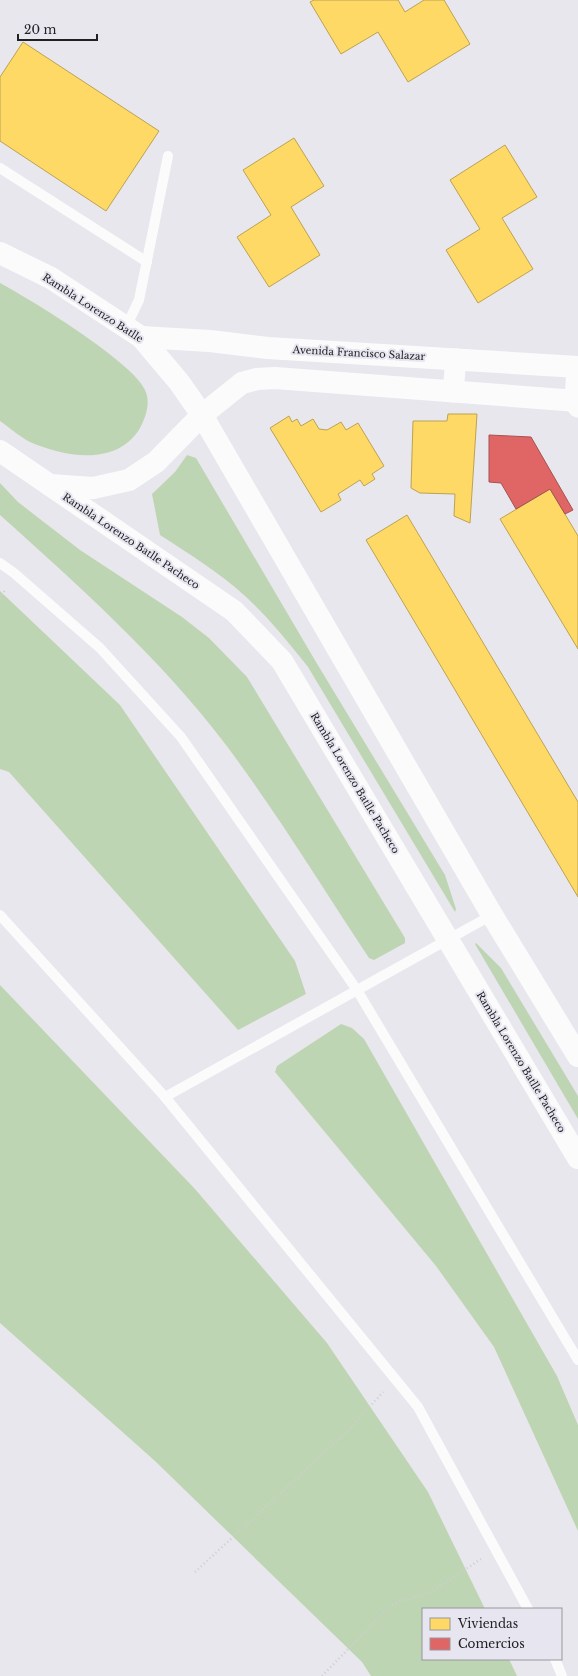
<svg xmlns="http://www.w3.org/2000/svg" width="578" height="1676" viewBox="0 0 578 1676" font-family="'Libre Baskerville',serif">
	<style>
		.green { fill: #bed5b3 }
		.homes { fill: #ffd966; stroke: #bca252 }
		.shops { fill: #e06666; stroke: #a75152 }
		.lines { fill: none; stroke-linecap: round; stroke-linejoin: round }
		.path { stroke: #ceced0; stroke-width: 2.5; stroke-dasharray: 1 3; stroke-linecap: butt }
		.lane { stroke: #fcfbfc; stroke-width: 10 }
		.street { stroke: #fcfbfc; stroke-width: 21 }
		.secondary { stroke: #fcfbfc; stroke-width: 22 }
		.labels { text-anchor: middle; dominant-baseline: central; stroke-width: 4; stroke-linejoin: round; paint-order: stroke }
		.street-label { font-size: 10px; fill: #212124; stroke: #e7e5ef }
	</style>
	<rect width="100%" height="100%" fill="#e8e7ed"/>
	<g class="green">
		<path d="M0 283C30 299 133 362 145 390 151 402 146 417 140 428 117 467 64 457 30 442 20 437 10 428 0 421Z"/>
		<path d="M187 455 196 458 316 662 445 875 456 909 455 912 308 667C288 642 268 617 245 596 219 572 189 554 160 535L152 494 175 472Z"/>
		<path d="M0 483 18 502 80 550 182 617 209 638 247 677 405 938V943L374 960 369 958C322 887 277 813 226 745 161 659 79 586 0 515Z"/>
		<path d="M0 591 120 705 295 961 306 994 238 1030 9 772 0 769Z"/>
		<path d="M476 943 501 968 578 1096V1119L475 944Z"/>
		<path d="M0 985 195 1189 327 1343 428 1492 485 1609H423V1659H509L517 1676H371L362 1662 155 1461 0 1323Z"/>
		<path d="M341 1024 352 1028 364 1039 557 1376 578 1425V1531L494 1347 436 1266 275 1072 277 1066Z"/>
	</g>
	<g class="homes">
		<path d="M314 0H398L405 12 424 0H444L470 44 408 82 378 32 341 54 310 2Z"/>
		<path d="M23 42 159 131 106 211 0 141V77Z"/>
		<path d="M294 138 324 186 291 207 320 255 269 287 237 237 271 215 243 170Z"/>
		<path d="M505 145 537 197 502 218 533 269 478 303 446 250 480 229 450 180Z"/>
		<path d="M448 414H477L470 523 454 516 455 494 420 493 411 488 413 421H447Z"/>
		<path d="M289 416 292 422 297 419 301 426 313 419 319 429 327 430 341 422 346 430 358 423 384 466 372 474 375 479 364 486 360 480 338 494 341 500 321 512 270 428Z"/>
		<path d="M550 489 578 536V649L500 519Z"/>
		<path d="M407 515 578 802V897L366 540Z"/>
	</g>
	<path class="shops" d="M489 435 531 437 573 510 565 514 550 489 516 509 501 483 489 482Z"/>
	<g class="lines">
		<g class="path">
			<path d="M0 599 5 590"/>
			<path d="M195 1572 349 1430 383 1392"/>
			<path d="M322 1676 387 1609 399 1601 411 1599 434 1590 481 1559"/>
		</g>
		<g class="lane">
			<path d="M0 168 147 262"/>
			<path d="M126 327 139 300 168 156"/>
			<path d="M0 563 14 573 100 648 181 737 357 990 578 1360"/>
			<path d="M0 915 165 1097 418 1407 528 1609"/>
			<path d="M165 1097 492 915"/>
			<path d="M555 1659 562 1676"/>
		</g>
		<g class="street">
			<path d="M577 367 575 401 578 407"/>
			<path d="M453 392 456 359"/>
		</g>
		<g class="secondary">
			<path d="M0 253 51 278 141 337 179 382 202 415 492 915 578 1056"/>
			<path d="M141 337 210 341 268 348 578 367"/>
			<path d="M0 451 234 611 282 661 578 1158"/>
			<path d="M50 485 93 488 129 480 156 462 202 415 242 383 257 379 275 378 578 401"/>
		</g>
	</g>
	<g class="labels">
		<g class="street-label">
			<text transform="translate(93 308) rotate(33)">Rambla Lorenzo Batlle</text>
			<text transform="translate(359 353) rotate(3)">Avenida Francisco Salazar</text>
			<text transform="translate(131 541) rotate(34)">Rambla Lorenzo Batlle Pacheco</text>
			<text transform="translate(355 783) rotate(59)">Rambla Lorenzo Batlle Pacheco</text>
			<text transform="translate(521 1062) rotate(59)">Rambla Lorenzo Batlle Pacheco</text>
		</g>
	</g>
	<rect x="422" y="1608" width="140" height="52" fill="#e7e5ef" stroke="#98979e"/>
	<rect x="430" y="1618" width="20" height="12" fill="#ffd966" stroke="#98979e"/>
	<text x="458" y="1628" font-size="12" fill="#212124">Viviendas</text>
	<rect x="430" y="1638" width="20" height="12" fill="#e06666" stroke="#98979e"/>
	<text x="458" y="1648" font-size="12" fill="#212124">Comercios</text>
	<path d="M18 34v6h79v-6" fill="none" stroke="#212124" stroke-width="2"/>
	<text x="24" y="34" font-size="12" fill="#212124" stroke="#e7e5ef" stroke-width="3" paint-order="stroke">20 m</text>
</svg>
